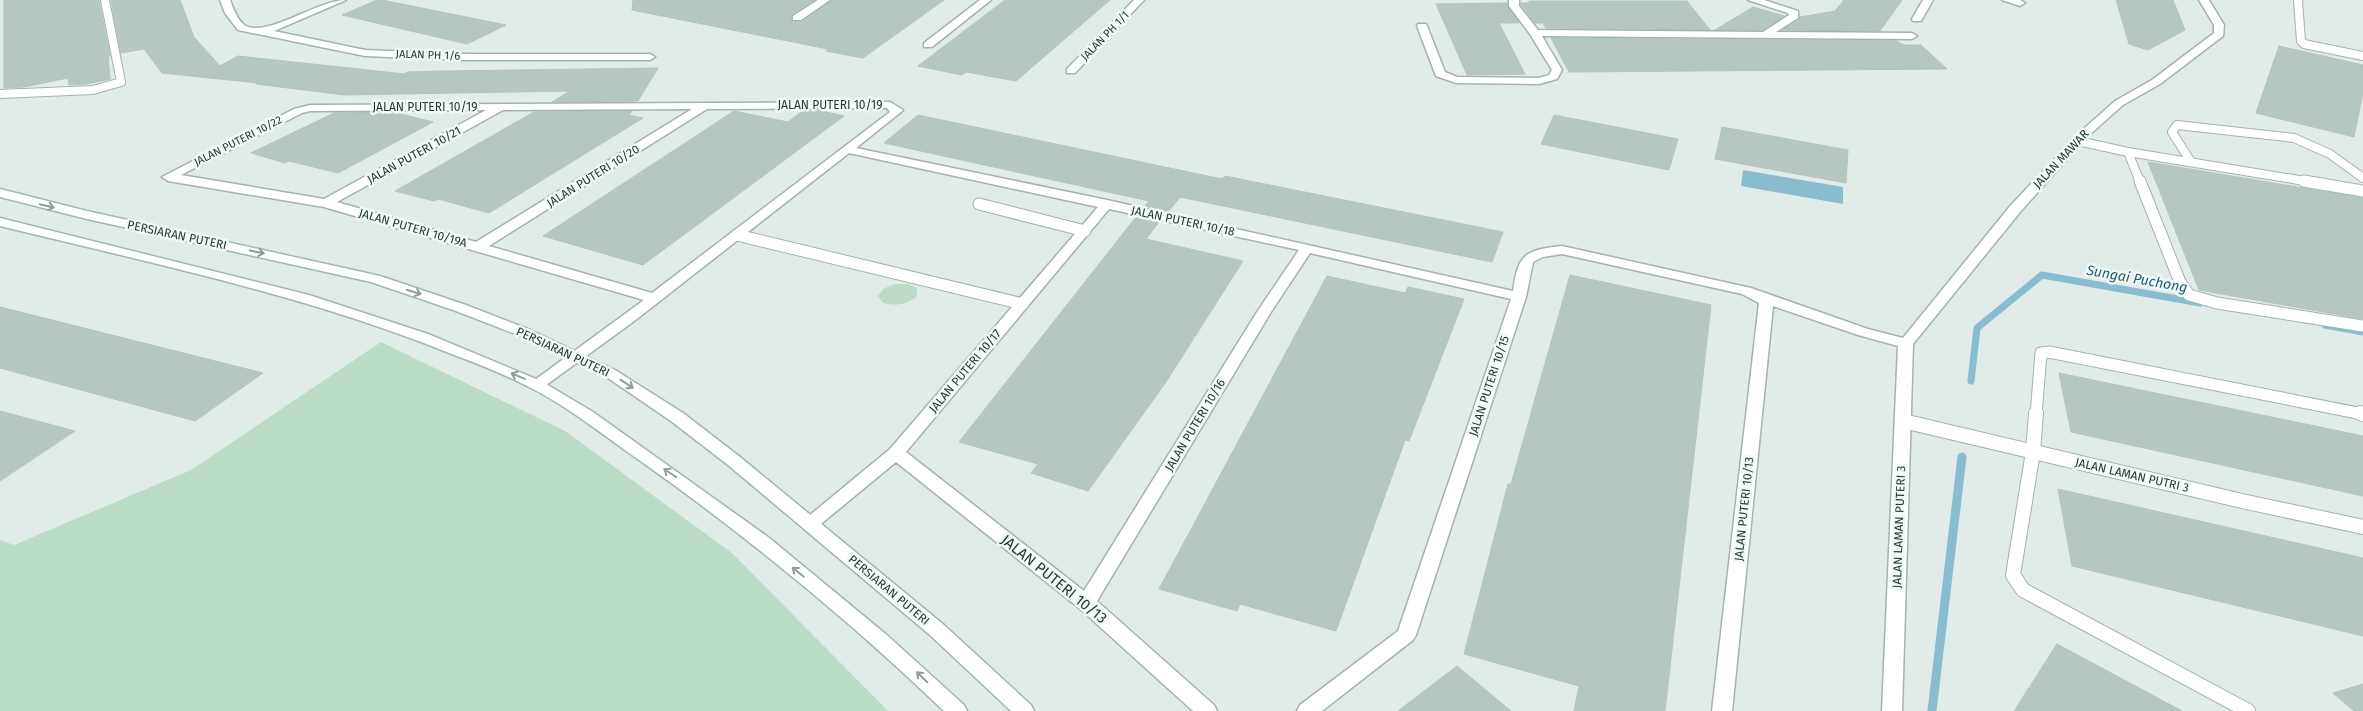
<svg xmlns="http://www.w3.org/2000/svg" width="2363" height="711" viewBox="0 0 2363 711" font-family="'Fira Sans',sans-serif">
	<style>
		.green { fill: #badcc7 }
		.water { fill: #89bccf }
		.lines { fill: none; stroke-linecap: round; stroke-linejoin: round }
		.stream-far1 { stroke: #89bccf; stroke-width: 7 }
		.stream { stroke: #89bccf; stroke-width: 9 }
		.building { fill: #b6c6c1; stroke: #b3c4bf }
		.lane-far2-casing { stroke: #a4b3af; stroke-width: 10 }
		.lane-far1-casing { stroke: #a4b3af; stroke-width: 13 }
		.lane-casing { stroke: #a4b3af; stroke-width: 16 }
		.street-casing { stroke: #a4b3af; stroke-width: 3 }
		.secondary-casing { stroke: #a0b6b1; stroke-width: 3 }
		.lane-far2 { stroke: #fff; stroke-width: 8 }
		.lane-far1 { stroke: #fff; stroke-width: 11 }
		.lane { stroke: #fff; stroke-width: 14 }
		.street { fill: #fff; fill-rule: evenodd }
		.secondary { fill: #fff; fill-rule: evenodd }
		.oneway { stroke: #909d9b }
		.labels { text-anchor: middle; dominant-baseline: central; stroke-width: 5; stroke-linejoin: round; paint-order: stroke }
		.far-street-label { font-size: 11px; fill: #223b37; stroke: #f1f8f5 }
		.street-label { font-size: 12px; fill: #223b37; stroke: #f1f8f5 }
		.water-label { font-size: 14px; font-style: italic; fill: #1d5c75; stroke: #f1f8f5 }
		.near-street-label { font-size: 15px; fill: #223b37; stroke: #f1f8f5 }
	</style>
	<rect width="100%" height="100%" fill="#e1ebe8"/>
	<g class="green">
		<path d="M894 284H908L917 288V296C906 305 897 306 883 303L878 296 883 289Z"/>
		<path d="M381 342 565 431 732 553 888 711H0V540L14 545 191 470Z"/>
	</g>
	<path class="water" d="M1743 170 1843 187V204L1741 186Z"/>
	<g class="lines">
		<g class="stream-far1">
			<path d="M2325 325 2363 332"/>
			<path d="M1971 381 1977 328 2042 275 2200 303"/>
		</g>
		<path class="stream" d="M1932 711 1962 457"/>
	</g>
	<g class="building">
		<path d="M4 0H99L110 56H108L110 79 87 84 69 85 68 78 24 87 4 88Z"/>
		<path d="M111 0H180L194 37 220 66 238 56 405 74 407 72 443 71 658 68 638 101 552 102 570 91 344 95 256 84 258 83 162 73 144 49 121 53Z"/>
		<path d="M377 0H382L506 25 467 44 342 15Z"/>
		<path d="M633 0H815L792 14 793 22H802L832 0H944L863 58 826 51 828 49 632 10Z"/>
		<path d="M1005 0H1110L1016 81 966 72 962 75 918 66Z"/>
		<path d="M1844 0H1902L1880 31 1782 30 1799 20 1800 17 1835 11Z"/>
		<path d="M2116 0H2173L2185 30 2148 50 2129 44Z"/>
		<path d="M1529 1H1687L1710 30 1546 28 1543 23H1535L1521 5V3H1529Z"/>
		<path d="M1507 3 1508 7 1519 23H1499L1525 74 1467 75 1436 4Z"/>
		<path d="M1753 7 1784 16 1762 30H1715Z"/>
		<path d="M1551 38 1896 41 1904 45H1921L1947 69 1569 72Z"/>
		<path d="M2279 46 2363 65V93L2354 137 2256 113Z"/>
		<path d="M804 110H817L844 116 643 265 543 236 734 111 788 122Z"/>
		<path d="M632 111 629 115 643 118 489 213 438 199 434 201 395 191 534 112Z"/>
		<path d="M393 112 433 122 338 173 289 161 285 163 251 153 334 113Z"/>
		<path d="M918 115 1222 179 1225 176 1503 232 1492 262 1180 197 1168 212 1145 206 1149 201 884 143Z"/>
		<path d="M1554 115 1678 139 1669 170 1541 144Z"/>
		<path d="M1722 127 1848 150 1846 183 1715 159Z"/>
		<path d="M2148 162 2363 198V319L2199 290Z"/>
		<path d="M1136 217 1159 222 1146 239 1243 261 1166 382 1088 491 1031 473 1038 464 959 442Z"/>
		<path d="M1570 275 1711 305 1665 711H1574L1579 686 1464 654 1508 484H1511Z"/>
		<path d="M1327 276 1405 293 1408 287 1464 299 1409 441 1405 440 1336 631 1240 604 1237 611 1159 589Z"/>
		<path d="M0 307 263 373 195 421 0 368Z"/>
		<path d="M2059 373 2363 436V496L2071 432Z"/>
		<path d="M0 411 75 431 0 481Z"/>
		<path d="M2058 489 2363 558V636L2072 566Z"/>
		<path d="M2057 644 2182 711H2014Z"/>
		<path d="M1457 666 1511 711H1398Z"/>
		<path d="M2363 684V711H2354L2333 693Z"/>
	</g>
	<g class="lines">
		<g class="lane-far2-casing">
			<g id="lane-far2">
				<path d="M2298 0 2301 41 2304 44 2363 56"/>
				<path d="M0 94 93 90 121 82 105 0"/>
				<path d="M2078 141 2128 152"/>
				<path d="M2191 162 2172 132 2177 125 2294 138 2330 154 2363 178"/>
				<path d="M2140 182 2128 152 2311 182"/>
			</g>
		</g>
		<g class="lane-far1-casing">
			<g id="lane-far1">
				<path d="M2140 181 2180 282 2189 295 2217 303 2363 326"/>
				<path d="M2304 181 2363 191"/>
				<path d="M979 204 1085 231"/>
				<path d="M737 235 1023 304"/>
				<path d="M2036 415 2041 353 2049 352 2363 414"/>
			</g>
		</g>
		<g class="lane-casing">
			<g id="lane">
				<path d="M2036 413 2033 452 2013 575 2023 590 2248 711"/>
				<path d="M2360 413 2363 414"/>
				<path d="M1903 421 2242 501 2363 527"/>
			</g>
		</g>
		<g class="street-casing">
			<g id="street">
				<path d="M220 0H230C233 8 238 22 246 26 268 37 318 0 346 0L274 31 365 50 466 54H650L655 57 650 60H466L365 56 238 30 225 13Z"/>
				<path d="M818 0H830L801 20H793V16Z"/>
				<path d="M980 0H991L932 47H924V43Z"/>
				<path d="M1134 0H1144L1075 73H1067V69Z"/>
				<path d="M1509 0H1519V6L1538 30 1763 32 1789 15 1788 13 1748 0H1764L1798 11V18L1776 32 1912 33 1917 36 1912 39 1542 36 1562 70 1557 79 1539 84 1456 83 1436 76 1417 26 1418 24H1426L1427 26 1445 72 1457 77 1539 78 1549 75 1552 70 1530 34 1509 6Z"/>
				<path d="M1923 0H1933L1921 21H1913L1912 19Z"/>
				<path d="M2002 0H2020L2025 3 2020 6Z"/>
				<path d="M2199 0H2209L2224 25 2223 36 2160 84 2123 105 2087 137 2021 211 1913 344 1902 711H1882L1898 346 1858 335 1773 306 1732 711H1712L1759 303 1742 294 1562 254 1543 257 1533 262 1526 297 1416 635 1413 640 1322 711H1297L1300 705 1398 631 1511 299 1310 253 1271 312 1097 601 1214 705 1217 711H1193L1079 608 896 462 816 528 810 530 804 528 801 524 804 520 890 449 1098 207 849 153 633 322 542 388H532L529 385 532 382 644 300 324 207 168 181 162 177 294 109 310 105 890 102 903 110 901 112 856 148 1107 200 1513 291C1518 254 1525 250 1562 246L1751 288 1868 329 1903 338 2011 205 2079 133 2115 101 2152 80 2214 33V25ZM887 108 890 112 652 293 489 246 707 109ZM692 109 476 242 337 202 503 110ZM486 110 324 199 181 175 302 113 310 111ZM1109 209 1299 250 1257 312 1084 591 906 452Z"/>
			</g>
		</g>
		<g class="secondary-casing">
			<g id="secondary">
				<path d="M0 189 87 211 380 276 466 305 528 329 615 370 683 413 740 457 944 625 1031 705 1034 711H1011L930 635 728 465 671 421 605 376 518 335 456 311 371 282 87 219 0 197Z"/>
				<path d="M0 218 309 295 428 334 541 381 593 412 768 537 888 636 964 705 967 711H944C849 620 749 538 642 462 605 437 570 407 529 387 504 374 476 363 449 353 305 295 151 263 0 226Z"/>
			</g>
		</g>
		<use href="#lane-far2" class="lane-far2"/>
		<use href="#lane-far1" class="lane-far1"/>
		<use href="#lane" class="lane"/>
		<use href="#street" class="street"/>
		<use href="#secondary" class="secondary"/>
	</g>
	<defs><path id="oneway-shaft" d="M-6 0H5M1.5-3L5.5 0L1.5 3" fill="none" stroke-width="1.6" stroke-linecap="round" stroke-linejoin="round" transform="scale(1.25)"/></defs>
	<g class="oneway">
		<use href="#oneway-shaft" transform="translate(47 206) rotate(13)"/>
		<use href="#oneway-shaft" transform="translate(257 252) rotate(12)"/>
		<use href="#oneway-shaft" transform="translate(414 292) rotate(18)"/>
		<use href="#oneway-shaft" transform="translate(518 376) rotate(-157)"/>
		<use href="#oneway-shaft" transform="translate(627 384) rotate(33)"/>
		<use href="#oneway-shaft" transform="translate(670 473) rotate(-146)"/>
		<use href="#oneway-shaft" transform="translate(798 572) rotate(-141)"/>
		<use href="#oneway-shaft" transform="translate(922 677) rotate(-136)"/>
	</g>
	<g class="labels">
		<g class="far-street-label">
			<text transform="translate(1105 36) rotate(-46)">JALAN PH 1/1</text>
			<text transform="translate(428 55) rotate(2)">JALAN PH 1/6</text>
			<text transform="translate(238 141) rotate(-27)">JALAN PUTERI 10/22</text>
		</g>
		<g class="street-label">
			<text x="830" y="105">JALAN PUTERI 10/19</text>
			<text x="425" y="107">JALAN PUTERI 10/19</text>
			<text transform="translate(414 155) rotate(-29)">JALAN PUTERI 10/21</text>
			<text transform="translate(2061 159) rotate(-47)">JALAN MAWAR</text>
			<text transform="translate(593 176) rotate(-32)">JALAN PUTERI 10/20</text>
			<text transform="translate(1183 221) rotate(12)">JALAN PUTERI 10/18</text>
			<text transform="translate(413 228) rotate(16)">JALAN PUTERI 10/19A</text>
			<text transform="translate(177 235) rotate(12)">PERSIARAN PUTERI</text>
			<text transform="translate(563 352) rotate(25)">PERSIARAN PUTERI</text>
			<text transform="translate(965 371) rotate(-50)">JALAN PUTERI 10/17</text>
			<text transform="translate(1489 386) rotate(-72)">JALAN PUTERI 10/15</text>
			<text transform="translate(1195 425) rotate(-59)">JALAN PUTERI 10/16</text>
			<text transform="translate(2132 475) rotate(13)">JALAN LAMAN PUTRI 3</text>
			<text transform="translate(1744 509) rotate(-84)">JALAN PUTERI 10/13</text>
			<text transform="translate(1899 527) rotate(-88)">JALAN LAMAN PUTERI 3</text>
			<text transform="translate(889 590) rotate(40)">PERSIARAN PUTERI</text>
		</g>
		<g class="water-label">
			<text transform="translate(2137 279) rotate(10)">Sungai Puchong</text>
		</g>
		<g class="near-street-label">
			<text transform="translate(1054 579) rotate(39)">JALAN PUTERI 10/13</text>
		</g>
	</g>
</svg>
